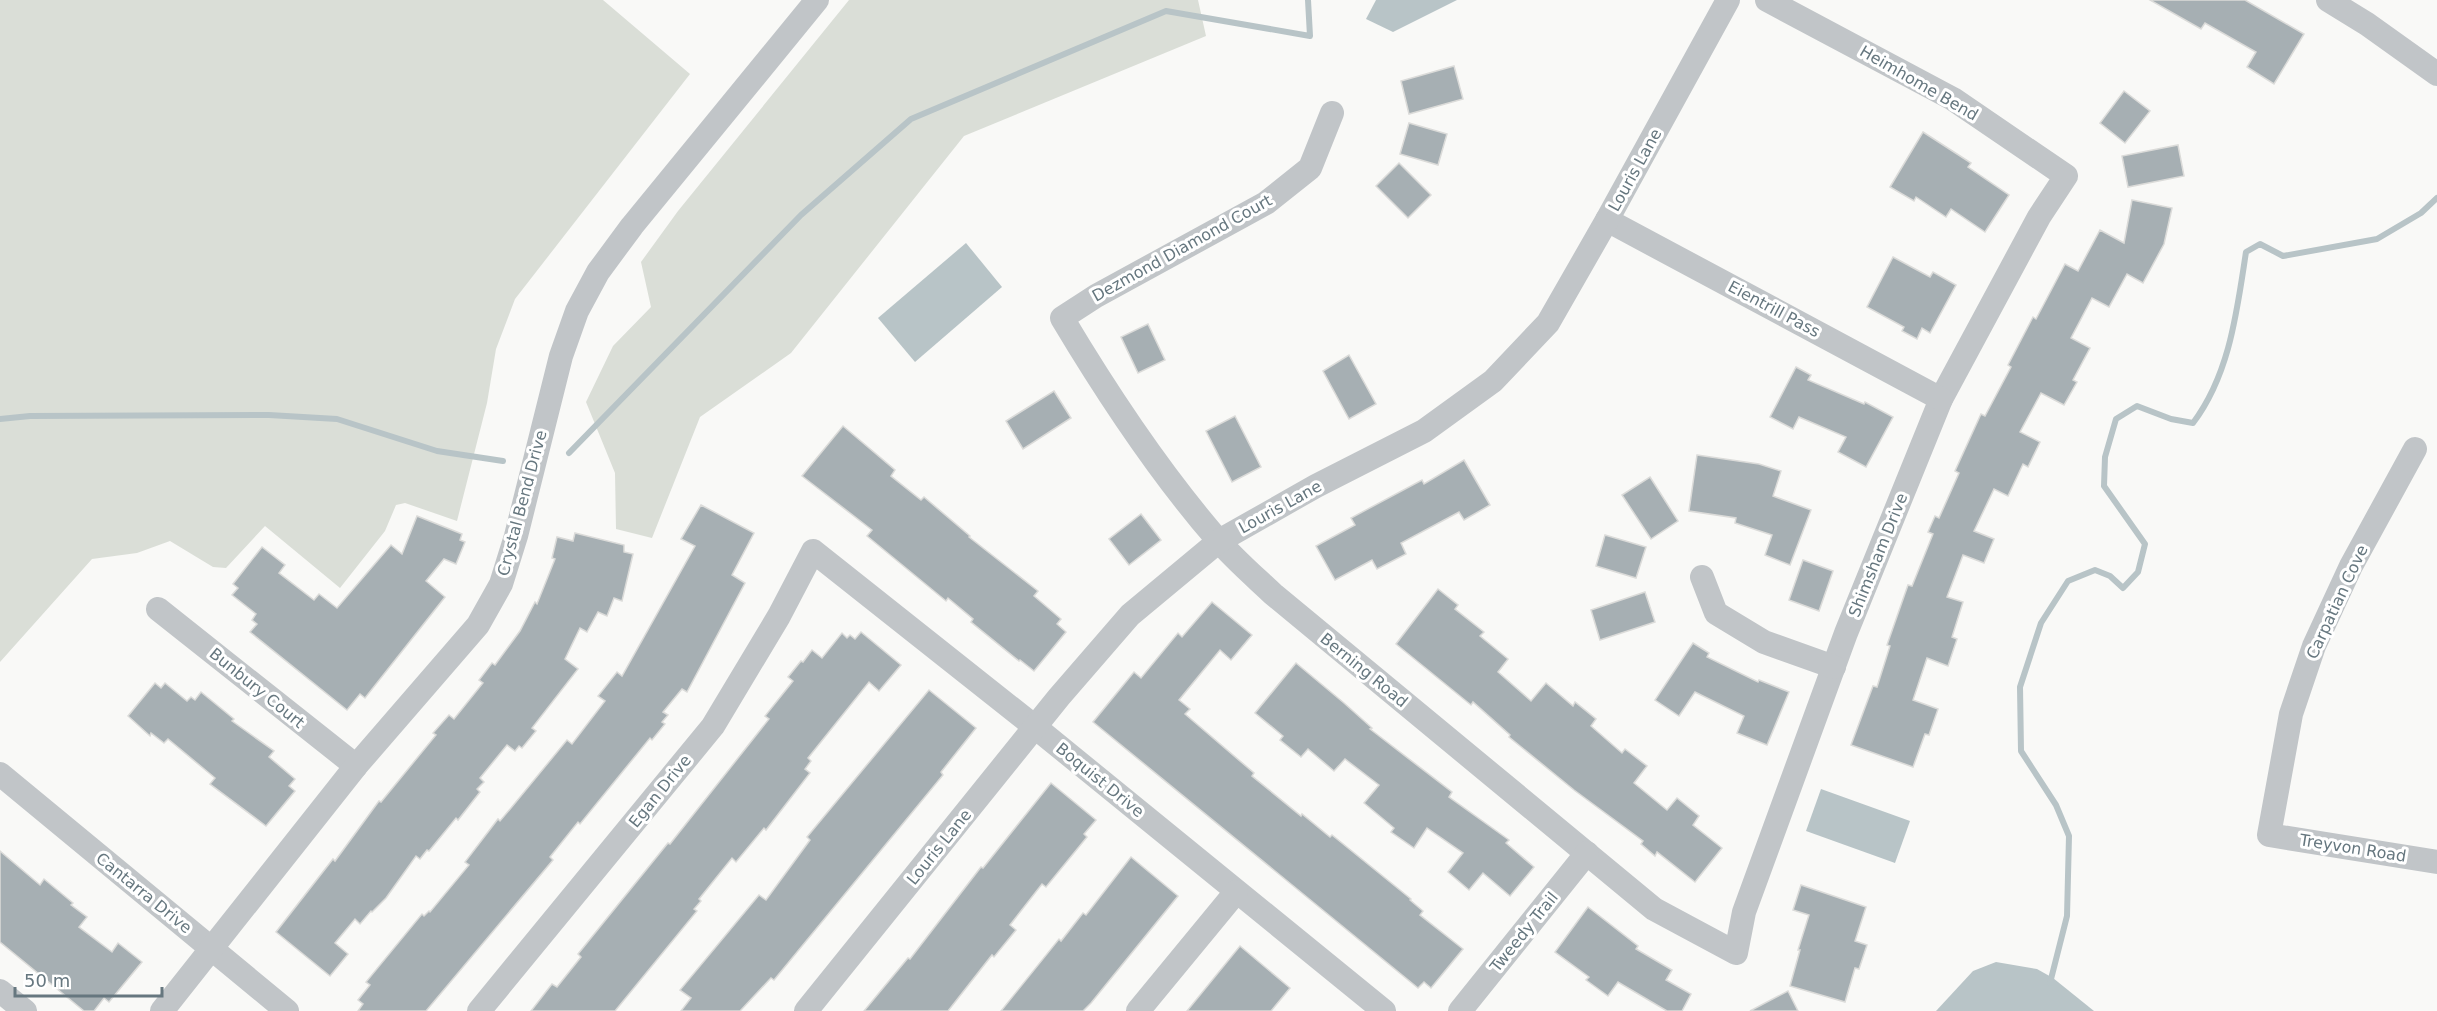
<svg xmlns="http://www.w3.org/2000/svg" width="2437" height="1011" viewBox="0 0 2437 1011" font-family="'DejaVu Sans',sans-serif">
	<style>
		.green { fill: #daded7 }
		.water { fill: #b8c4c7 }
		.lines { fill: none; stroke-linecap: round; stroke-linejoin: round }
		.stream { stroke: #b8c4c7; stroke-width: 6 }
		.building { fill: #a6afb3; stroke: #dbdbd9; stroke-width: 1.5 }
		.minor { stroke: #c1c5c8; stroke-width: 24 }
		.labels { text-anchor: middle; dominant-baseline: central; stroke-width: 6; stroke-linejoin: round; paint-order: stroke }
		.street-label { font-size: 16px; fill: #66777f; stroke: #fff }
	</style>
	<rect width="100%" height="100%" fill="#f9f9f7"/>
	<g class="green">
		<path d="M0 0H603L690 74 515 299 496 349 487 403 457 521 405 503 396 505 385 531 340 588 265 526 226 568 213 567 170 541 137 553 92 559 0 662Z"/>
		<path d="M849 0H1198L1206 36 964 136 791 353 700 417 652 538 616 529 615 473 586 402 613 346 651 307 641 262 678 211Z"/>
	</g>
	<g class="water">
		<path d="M1376 0H1457L1393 32 1366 19Z"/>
		<path d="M966 243 1002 287 915 362 878 318Z"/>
		<path d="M1821 789 1910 821 1895 863 1806 831Z"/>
		<path d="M1996 962 2037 969 2053 978 2094 1011H1936L1973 971Z"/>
	</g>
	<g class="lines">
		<g class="stream">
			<path d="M0 419 30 416 269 415 337 419 437 451 503 461"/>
			<path d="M569 453 801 215 911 119 1166 11 1310 36 1308 0"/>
			<path d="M2050 983 2067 916 2069 836 2056 805 2021 751 2020 687 2041 623 2068 581 2095 570 2110 576 2123 588 2138 572 2145 544 2104 486 2105 457 2116 419 2137 406 2171 419 2193 423C2230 374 2237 310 2246 252L2260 244 2283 256 2377 239 2421 213 2437 198"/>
		</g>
	</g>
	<g class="building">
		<path d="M2150 0H2245L2304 34 2274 84 2247 67 2256 52 2205 23 2201 29Z"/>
		<path d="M1454 66 1463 99 1409 114 1401 81Z"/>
		<path d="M2124 91 2150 111 2125 143 2100 123Z"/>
		<path d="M1409 123 1447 134 1438 165 1400 154Z"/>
		<path d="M1923 132 1971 163 1968 167 2009 195 1985 232 1951 209 1946 217 1916 197 1914 201 1890 187Z"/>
		<path d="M2178 145 2184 176 2128 187 2122 156Z"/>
		<path d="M1399 163 1431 195 1408 218 1376 186Z"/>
		<path d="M2132 200 2172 208 2164 244 2143 283 2127 274 2109 307 2092 298 2071 338 2090 348 2073 380 2077 382 2064 405 2041 393 2020 432 2040 442 2028 467 2023 464 2008 496 1994 489 1974 531 1994 539 1984 563 1963 555 1947 597 1963 602 1952 637 1957 639 1948 666 1927 658 1913 700 1938 709 1929 735 1925 734 1913 767 1851 745 1873 686 1877 687 1890 646 1887 645 1908 585 1912 586 1933 534 1928 532 1935 516 1939 518 1959 473 1955 471 1981 414 1985 416 2011 367 2008 365 2033 317 2036 319 2065 264 2078 271 2100 230 2124 243Z"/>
		<path d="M1893 257 1930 277 1933 272 1956 285 1930 333 1922 328 1917 339 1902 331 1904 327 1867 307Z"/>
		<path d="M1148 324 1165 360 1138 373 1121 337Z"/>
		<path d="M1349 355 1376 404 1349 419 1323 371Z"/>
		<path d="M1796 367 1811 375 1808 380 1864 404 1865 402 1893 417 1866 467 1838 452 1846 437 1799 417 1793 429 1770 417Z"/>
		<path d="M1054 391 1071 418 1023 449 1006 421Z"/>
		<path d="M1235 416 1261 467 1232 482 1206 431Z"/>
		<path d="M843 426 895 470 891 476 921 500 924 497 970 536 969 537 1038 591 1034 596 1061 619 1057 624 1066 632 1034 671 1020 660 1019 661 971 622 973 619 948 598 946 601 867 536 872 530 802 476Z"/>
		<path d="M1697 455 1759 464 1781 471 1773 496 1811 510 1790 565 1765 555 1772 535 1735 523 1736 518 1689 511Z"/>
		<path d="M1464 460 1490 505 1464 520 1459 512 1401 543 1406 554 1377 569 1372 560 1335 580 1316 546 1355 525 1351 518 1422 480 1424 484Z"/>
		<path d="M1650 477 1678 521 1651 539 1622 495Z"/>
		<path d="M701 505 754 533 732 575 745 583 687 692 682 689 663 712 668 715 662 722 665 724 652 740 650 738 580 824 578 822 550 857 553 860 426 1011H358L363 1004 358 1000 370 985 366 982 422 914 424 916 429 911 430 912 469 865 465 862 498 819 500 821 511 808 567 740 572 744 605 701 598 696 617 672 622 676 695 546 681 539Z"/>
		<path d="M1141 514 1161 540 1129 565 1109 539Z"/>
		<path d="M417 516 462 534 460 540 465 542 456 564 444 559 426 581 445 597 365 698 360 694 347 710 250 632 257 624 252 620 256 614 232 595 238 588 233 584 262 547 285 565 279 573 314 600 319 594 337 608 391 545 402 554Z"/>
		<path d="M575 533 624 545V552L633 554 622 601 614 598 607 616 598 612 587 632 580 628 565 659 578 669 532 728 536 731 522 748 519 746 515 751 507 745 480 778 484 782 477 789 480 792 458 820 456 818 429 851 427 850 420 859 416 856 386 898 372 912 371 911 360 924 355 919 335 943 348 954 330 976 276 932 333 859 335 861 379 801 381 802 436 735 433 733 449 715 454 719 483 683 479 680 492 663 495 665 520 631 535 602 537 604 555 559 552 558 557 537 573 541Z"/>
		<path d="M1605 535 1646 547 1636 578 1596 566Z"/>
		<path d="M1803 560 1833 571 1819 611 1789 600Z"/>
		<path d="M1438 589 1458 605 1455 609 1484 632 1480 636 1508 659 1498 672 1531 701 1546 683 1573 706 1575 702 1596 719 1591 726 1622 753 1625 749 1647 766 1634 783 1667 810 1677 798 1699 816 1693 825 1722 848 1695 882 1657 852 1655 856 1641 844 1643 841 1574 790 1509 737 1510 735 1473 702 1471 705 1396 644Z"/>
		<path d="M1645 592 1655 622 1600 640 1591 610Z"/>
		<path d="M1212 602 1252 635 1231 660 1220 650 1179 700 1190 709 1185 714 1254 773 1252 776 1301 816 1302 814 1330 837 1332 835 1411 899 1410 900 1423 911 1420 915 1463 949 1431 988 1424 982 1418 988 1093 722 1134 672 1141 678 1178 633 1182 637Z"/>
		<path d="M861 632 901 665 879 691 869 682 808 758 811 761 805 769 810 773 766 830 764 828 736 862 732 858 699 899 701 901 694 909 697 911 615 1011H531L552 984 557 987 581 957 578 954 668 843 670 844 769 719 765 716 793 681 788 677 801 661 803 662 812 650 822 658 842 633 847 638 850 635 855 639Z"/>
		<path d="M1693 643 1709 653 1707 657 1758 682 1759 680 1789 692 1767 745 1737 733 1744 716 1695 692 1679 716 1655 700Z"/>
		<path d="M1296 663 1344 703 1372 728 1370 729 1452 792 1449 797 1509 840 1506 843 1534 867 1510 896 1483 873 1469 890 1448 872 1463 853 1427 828 1414 848 1391 832 1394 828 1364 803 1379 785 1345 759 1334 771 1308 749 1301 757 1280 740 1283 736 1255 713Z"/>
		<path d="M155 683 161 688 165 683 187 701 191 697 195 700 201 692 234 719 232 721 274 751 269 757 295 779 289 786 295 791 266 826 210 784 215 778 168 739 164 743 151 733 150 736 128 716Z"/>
		<path d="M929 690 976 728 941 772 943 775 774 980 771 978 740 1011H681L691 998 680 990 759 895 766 900 810 840 807 837Z"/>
		<path d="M1051 783 1096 820 1084 834 1087 837 1046 887 1042 884 1010 925 1016 930 994 957 992 955 948 1011H864L908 958 910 959 981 867 983 868Z"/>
		<path d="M0 851 40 885 44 879 73 903 71 905 87 917 79 927 112 952 118 943 142 962 109 1002 104 998 94 1011H84L0 942Z"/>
		<path d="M1131 857 1178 896 1091 1003 1083 1011H1001L1059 939 1061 941 1083 913 1086 915Z"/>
		<path d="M1801 885 1866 907 1855 941 1867 945 1859 969 1855 968 1845 1002 1790 986 1800 950H1798L1809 915 1793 910Z"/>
		<path d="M1588 907 1638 946 1636 949 1672 970 1666 980 1691 994 1682 1011H1667L1618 982 1608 996 1586 980 1589 977 1555 952Z"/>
		<path d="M1240 946 1290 988 1271 1011H1187Z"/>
		<path d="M1788 991 1798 1011H1750Z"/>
	</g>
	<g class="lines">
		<g class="minor">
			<path d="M2328 0 2367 24 2437 74"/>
			<path d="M1332 113 1310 168 1266 203 1096 296 1062 318C1108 395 1158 471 1217 539 1234 559 1254 576 1273 594L1654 909 1736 953 1744 912 1846 633 1941 399 2039 217 2066 176 1953 99 1767 0"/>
			<path d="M1607 220 1941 399"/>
			<path d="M2415 449 2351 566 2314 646 2291 714 2269 835 2437 862"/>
			<path d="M1702 577 1716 613 1764 642 1834 667"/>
			<path d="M158 609 356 766"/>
			<path d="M0 774 287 1011"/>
			<path d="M0 991 25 1011"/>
			<path d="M162 1011 356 766 478 625 501 584 516 536 561 356 577 311 598 272 632 226 817 0"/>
			<path d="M479 1011 713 726 779 616 813 551 1035 727 1384 1011"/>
			<path d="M806 1011 1059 697 1130 615 1219 541 1316 486 1424 431 1493 381 1548 323 1607 220 1728 0"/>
			<path d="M1138 1011 1236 892"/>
			<path d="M1460 1011 1587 853"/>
		</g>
	</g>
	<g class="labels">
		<g class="street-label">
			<text transform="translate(1919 83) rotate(30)">Heimhome Bend</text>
			<text transform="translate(1635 170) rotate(-61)">Louris Lane</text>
			<text transform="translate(1182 248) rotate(-29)">Dezmond Diamond Court</text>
			<text transform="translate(1774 309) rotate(28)">Eientrill Pass</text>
			<text transform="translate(522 503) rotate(-75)">Crystal Bend Drive</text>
			<text transform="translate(1280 507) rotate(-29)">Louris Lane</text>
			<text transform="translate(1878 555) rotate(-68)">Shimsham Drive</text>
			<text transform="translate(2337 602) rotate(-65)">Carpatian Cove</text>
			<text transform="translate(1364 670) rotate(39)">Berning Road</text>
			<text transform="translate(257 688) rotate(39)">Bunbury Court</text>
			<text transform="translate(1100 780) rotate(39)">Boquist Drive</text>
			<text transform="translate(660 791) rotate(-51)">Egan Drive</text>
			<text transform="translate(939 847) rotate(-51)">Louris Lane</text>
			<text transform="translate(2353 848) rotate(9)">Treyvon Road</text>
			<text transform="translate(144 893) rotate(39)">Cantarra Drive</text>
			<text transform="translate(1524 932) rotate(-51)">Tweedy Trail</text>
		</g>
	</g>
	<path d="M15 987v9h147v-9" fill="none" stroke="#66777f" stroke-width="3"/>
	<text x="24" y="987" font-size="18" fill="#66777f" stroke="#ffffff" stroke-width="4.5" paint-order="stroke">50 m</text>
</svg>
